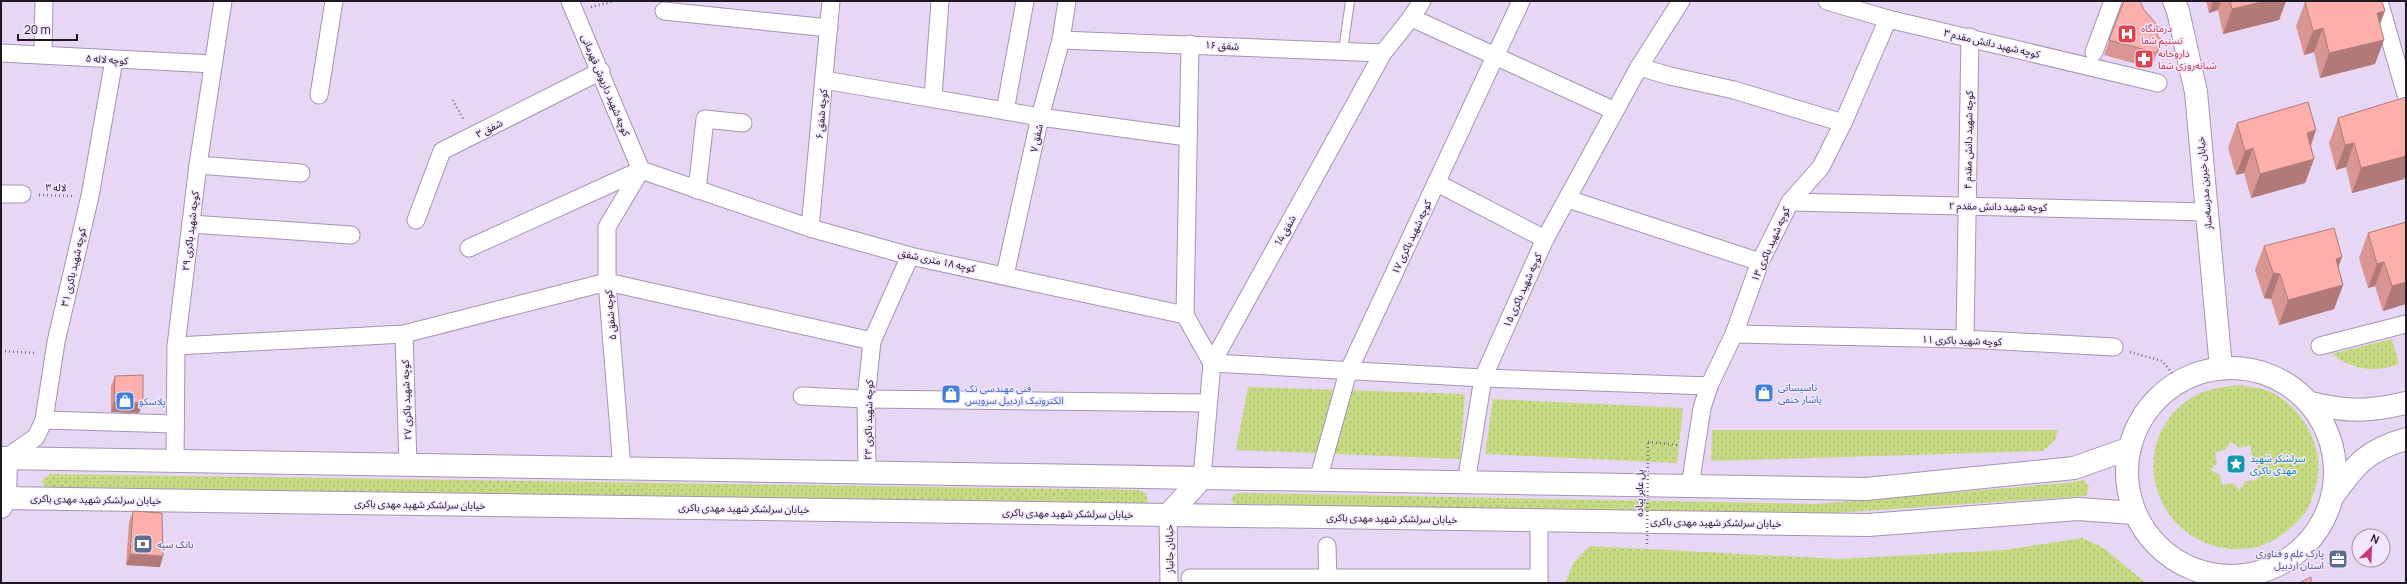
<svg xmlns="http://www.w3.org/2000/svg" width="2407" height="584" viewBox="0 0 2407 584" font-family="Manrope,'Noto Sans Arabic',sans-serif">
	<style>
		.grass { fill: url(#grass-dots); fill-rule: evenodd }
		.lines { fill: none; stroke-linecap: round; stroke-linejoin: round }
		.lane-casing { stroke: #a595b1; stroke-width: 10 }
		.street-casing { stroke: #a595b1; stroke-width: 19 }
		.secondary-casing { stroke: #a595b1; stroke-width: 24 }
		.path { stroke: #796f82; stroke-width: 2.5; stroke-dasharray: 1 3; stroke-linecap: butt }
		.lane { stroke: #fff; stroke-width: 8 }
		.street { stroke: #fff; stroke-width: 17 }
		.secondary { stroke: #fff; stroke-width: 22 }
		.path-bridge { stroke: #796f82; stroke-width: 2.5; stroke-dasharray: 1 3; stroke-linecap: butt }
		.wall { fill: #da9693 }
		.shaded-wall { fill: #b17a78 }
		.building { fill: #fdafab; stroke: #b17a78 }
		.labels { text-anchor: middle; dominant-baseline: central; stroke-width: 3; stroke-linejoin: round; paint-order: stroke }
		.health-label { font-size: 10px; fill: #be3a42; stroke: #f3e6fe; text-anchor: start }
		.street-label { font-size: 10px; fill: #1d1822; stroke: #f3e6fe }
		.shop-label { font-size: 10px; fill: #366cbe; stroke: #f3e6fe; text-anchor: start }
		.culture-label { font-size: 10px; fill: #0d838f; stroke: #f3e6fe; text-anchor: start }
		.service-label { font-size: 10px; fill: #4e5e75; stroke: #f3e6fe; text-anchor: start }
	</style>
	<defs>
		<pattern id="grass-dots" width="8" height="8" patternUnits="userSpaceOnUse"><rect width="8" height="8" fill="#c5da82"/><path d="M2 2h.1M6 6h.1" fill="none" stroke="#a9ba70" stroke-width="1.8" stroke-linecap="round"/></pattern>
	</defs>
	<rect width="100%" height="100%" fill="#e7d7f5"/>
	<g class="grass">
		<path d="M2392 339 2399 364C2374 373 2353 370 2332 354Z"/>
		<path d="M2239 385C2248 387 2258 387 2266 390 2300 403 2325 445 2317 481 2316 488 2313 494 2311 501 2306 517 2290 529 2277 538 2264 547 2246 550 2231 549 2155 542 2124 446 2188 400 2203 389 2221 387 2239 385ZM2231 442 2240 448 2250 445 2252 456 2260 462 2254 471 2257 480 2246 481 2240 490 2233 483 2222 485 2220 475 2211 470 2217 463 2215 452 2225 450Z"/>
		<path d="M1248 387 1465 394 1460 459 1236 450Z"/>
		<path d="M1493 399 1683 408 1677 463 1485 454Z"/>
		<path d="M1712 430H2058L2055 440 2043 451 1711 461Z"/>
		<path d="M50 474 1138 490 1146 493 1148 503 45 487 42 481Z"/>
		<path d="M2084 480 2089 487 2086 496 1818 514 1236 504 1231 501 1233 495 1240 493 1816 504 2066 483Z"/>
		<path d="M2082 538 2102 547 2146 583H1565L1574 562 1590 546 1839 559 2005 550Z"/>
	</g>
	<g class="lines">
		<g class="lane-casing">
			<path id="lane" d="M1343 51 1350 1"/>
		</g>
		<g class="street-casing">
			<g id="street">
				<path d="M570 1 641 170"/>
				<path d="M1827 1 1888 19 2158 83"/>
				<path d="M2379 1 2406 95"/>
				<path d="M664 11 829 28"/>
				<path d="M1412 18 1615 111"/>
				<path d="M1061 40 1383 53"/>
				<path d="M2094 52 2113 1"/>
				<path d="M1 53 213 64"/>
				<path d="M43 54 44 1"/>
				<path d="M1639 67 1670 76 1734 90 1843 123"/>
				<path d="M824 80 1040 117 1187 137"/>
				<path d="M319 95 334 1"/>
				<path d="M933 97 940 1"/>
				<path d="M1005 111 1025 1"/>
				<path d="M198 165 301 173"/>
				<path d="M641 170 810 228 910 256 1185 315 1212 363 1483 378 1709 386"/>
				<path d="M1437 183 1545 239"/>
				<path d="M697 190 705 119 743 123"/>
				<path d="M1 194H22"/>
				<path d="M1568 199 1760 262"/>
				<path d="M1790 202 2207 212"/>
				<path d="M416 220 442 151 601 71"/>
				<path d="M191 224 351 235"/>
				<path d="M810 228 831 1"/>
				<path d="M469 248 641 170"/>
				<path d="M1005 275 1040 117 1061 40 1067 1"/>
				<path d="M1185 315 1190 44"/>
				<path d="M404 334 408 465"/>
				<path d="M1734 334 1965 339 2114 347"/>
				<path d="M1965 339 1970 37"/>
				<path d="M176 346 404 334 607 282 872 341"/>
				<path d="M2320 346 2406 324"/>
				<path d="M802 396 866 399 1207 403"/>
				<path d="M44 420 175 424"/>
				<path d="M6 458 36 437 44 420 56 342 90 196 114 60"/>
				<path d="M175 462 176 346 198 165 223 1"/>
				<path d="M622 469 607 282V227L641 170"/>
				<path d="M867 473 866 399 872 341 910 256"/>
				<path d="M1202 478 1212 363 1383 53C1397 35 1411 20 1422 1"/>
				<path d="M1318 480 1348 372 1521 1"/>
				<path d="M1466 483 1483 378 1545 239 1639 67 1681 1"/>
				<path d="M1690 486 1702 408 1709 386 1734 334 1760 262 1790 202 1821 167 1843 123 1888 19"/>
				<path d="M1168 515 1169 583"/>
				<path d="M1539 520V583"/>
				<path d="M1327 546 1328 583"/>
				<path d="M1190 578H1539"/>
			</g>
		</g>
		<g class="secondary-casing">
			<g id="secondary">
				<path d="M2174 1 2178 11 2196 92 2221 368"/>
				<circle cx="2231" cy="472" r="104"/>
				<path d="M2310 403C2347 412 2369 412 2406 403"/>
				<path d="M1 458 1866 489 2074 468 2128 449"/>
				<path d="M2333 496C2356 464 2367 450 2406 439"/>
				<path d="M1 498 1868 525 2078 509 2134 513"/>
				<path d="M1 507 5 498 6 458"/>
				<path d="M1168 515 1202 478"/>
			</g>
		</g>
		<g class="path">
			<path d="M591 7 614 1"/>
			<path d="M453 100 464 120"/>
			<path d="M39 195 72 196"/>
			<path d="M1 351 36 353"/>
			<path d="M2130 352 2162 361 2179 381"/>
			<path d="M1648 442 1677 445"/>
		</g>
		<use href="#lane" class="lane"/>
		<use href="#street" class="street"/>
		<use href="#secondary" class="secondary"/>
		<path class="path-bridge" d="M1647 544 1648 442"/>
	</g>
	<g class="wall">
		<path d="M2124 1 2144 10 2157 36V53L2151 68 2104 55Z"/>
		<path d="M2206 1H2286L2279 20 2223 34 2218 10 2209 13Z"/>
		<path d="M2305 2 2380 24 2375 64 2320 78 2314 52 2304 55 2296 26Z"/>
		<path d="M2406 97V175L2404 179 2352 193 2346 167 2336 170 2329 143 2338 118Z"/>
		<path d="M2237 123 2316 130 2311 146 2314 159 2305 183 2251 198 2244 173 2236 175 2228 148Z"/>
		<path d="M2406 222V304L2383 311 2375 286 2368 288 2359 258 2368 233Z"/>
		<path d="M2264 246 2338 267 2343 285 2334 309 2279 325 2271 299 2264 298 2255 270Z"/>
		<path d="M115 376 139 413 111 412V386Z"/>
		<path d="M133 511 160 567 126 565 129 522Z"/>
	</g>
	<g class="shaded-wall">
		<path d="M2213 1H2221L2218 10 2209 13Z"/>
		<path d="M2265 1H2286L2279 20 2223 34 2232 9Z"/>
		<path d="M2385 11 2376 35 2377 13Z"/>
		<path d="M2323 28 2314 52 2304 55 2313 31Z"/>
		<path d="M2384 40 2375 64 2320 78 2329 53Z"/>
		<path d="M2316 130 2307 155V133Z"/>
		<path d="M2354 143 2346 167 2336 170 2345 145Z"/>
		<path d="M2253 148 2244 173 2236 175 2245 151Z"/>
		<path d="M2406 156V175L2404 179 2352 193 2361 168Z"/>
		<path d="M2314 159 2305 183 2251 198 2260 174Z"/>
		<path d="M2342 257 2333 282 2336 259Z"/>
		<path d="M2384 262 2375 286 2368 288 2377 264Z"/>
		<path d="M2273 273 2280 274 2271 299 2264 298Z"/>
		<path d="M2406 282V304L2383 311 2392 286Z"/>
		<path d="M2343 285 2334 309 2279 325 2288 300Z"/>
		<path d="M114 402 143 403 139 413 111 412Z"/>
		<path d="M130 554 163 556 160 567 126 565Z"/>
	</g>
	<g class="building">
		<path d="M2124 1H2140L2144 10 2160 28 2157 36 2161 39 2157 53 2109 40Z"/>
		<path d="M2230 1H2265L2232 9Z"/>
		<path d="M2307 1H2382L2385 11 2377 13 2384 40 2329 53 2323 28 2313 31 2305 2Z"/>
		<path d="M2406 97V156L2361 168 2354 143 2345 145 2338 118Z"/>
		<path d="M2308 102 2316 130 2307 133 2314 159 2260 174 2253 148 2245 151 2237 123Z"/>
		<path d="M2406 222V282L2392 286 2384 262 2377 264 2368 233Z"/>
		<path d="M2334 228 2342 257 2336 259 2343 285 2288 300 2280 274 2273 273 2264 246Z"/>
		<path d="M143 375V403L114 402 115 376Z"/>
		<path d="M133 511 162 513 163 556 130 554Z"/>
		<path d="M2311 577V583H2299Z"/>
	</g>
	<defs>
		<g id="hospital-square" transform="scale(1)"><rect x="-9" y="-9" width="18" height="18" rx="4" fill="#e0444e" stroke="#f3e6fe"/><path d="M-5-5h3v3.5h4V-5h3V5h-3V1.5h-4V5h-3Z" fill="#fff"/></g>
		<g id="pharmacy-square" transform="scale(1)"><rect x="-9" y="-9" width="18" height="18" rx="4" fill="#e0444e" stroke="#f3e6fe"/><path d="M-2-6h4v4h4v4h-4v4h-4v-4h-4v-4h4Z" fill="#fff"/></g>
		<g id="shop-square" transform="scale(1)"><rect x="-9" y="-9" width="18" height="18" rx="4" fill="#3f7fe0" stroke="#f3e6fe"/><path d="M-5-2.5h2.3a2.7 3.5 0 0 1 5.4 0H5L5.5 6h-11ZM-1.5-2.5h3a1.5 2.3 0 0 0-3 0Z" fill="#fff"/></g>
		<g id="sight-square" transform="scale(1)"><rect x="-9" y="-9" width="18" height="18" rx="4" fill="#0f9aa8" stroke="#f3e6fe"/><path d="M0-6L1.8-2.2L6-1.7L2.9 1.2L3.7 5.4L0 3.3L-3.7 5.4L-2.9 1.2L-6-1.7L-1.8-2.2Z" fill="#fff"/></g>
		<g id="bank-square" transform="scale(1)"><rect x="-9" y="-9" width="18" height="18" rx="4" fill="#5c6f8a" stroke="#f3e6fe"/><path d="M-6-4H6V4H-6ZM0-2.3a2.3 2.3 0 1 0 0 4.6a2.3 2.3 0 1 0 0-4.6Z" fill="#fff"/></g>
		<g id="office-square" transform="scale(1)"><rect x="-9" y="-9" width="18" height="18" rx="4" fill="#5c6f8a" stroke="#f3e6fe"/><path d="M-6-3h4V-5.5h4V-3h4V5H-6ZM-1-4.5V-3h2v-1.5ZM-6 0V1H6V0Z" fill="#fff"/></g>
	</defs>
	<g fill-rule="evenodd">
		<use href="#hospital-square" x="2127" y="34"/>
		<use href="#pharmacy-square" x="2144" y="59"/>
		<use href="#shop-square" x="1764" y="393"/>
		<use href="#shop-square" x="951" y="394"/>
		<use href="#shop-square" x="125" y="401"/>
		<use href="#sight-square" x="2236" y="464"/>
		<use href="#bank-square" x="143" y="544"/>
		<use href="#office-square" x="2338" y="559"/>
	</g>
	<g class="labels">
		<g class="health-label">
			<text x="2141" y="28">درمانگاه<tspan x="2141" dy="12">تسنیم شفا</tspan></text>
			<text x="2158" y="53">داروخانه<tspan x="2158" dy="12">شبانه‌روزی شفا</tspan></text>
		</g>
		<g class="street-label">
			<text transform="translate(1992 43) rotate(13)">کوچه شهید دانش مقدم ۳</text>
			<text transform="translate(1222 45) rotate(3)">شفق ۱۶</text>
			<text transform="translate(107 59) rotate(4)">کوچه لاله ۵</text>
			<text transform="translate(606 85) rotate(67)">کوچه شهید داریوش قهرمانی</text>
			<text transform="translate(821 114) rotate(-85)">کوچه شفق ۶</text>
			<text transform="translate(489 128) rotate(-27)">شفق ۳</text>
			<text transform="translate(1036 138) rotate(-78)">شفق ۷</text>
			<text transform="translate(1968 140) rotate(-89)">کوچه شهید دانش مقدم ۴</text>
			<text transform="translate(2204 183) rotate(-95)">خیابان خیرین مدرسه‌ساز</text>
			<text transform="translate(56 187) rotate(1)">لاله ۳</text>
			<text transform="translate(1998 206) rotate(1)">کوچه شهید دانش مقدم ۲</text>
			<text transform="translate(1285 230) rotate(-61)">شفق 14</text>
			<text transform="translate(190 231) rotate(-83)">کوچه شهید باکری ۲۹</text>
			<text transform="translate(1411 237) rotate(-65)">کوچه شهید باکری ۱۷</text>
			<text transform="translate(1770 244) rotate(-66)">کوچه شهید باکری ۱۳</text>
			<text transform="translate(937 260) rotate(12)">کوچه ۱۸ متری شفق</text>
			<text transform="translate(73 267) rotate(-77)">کوچه شهید باکری ۳۱</text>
			<text transform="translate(1522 290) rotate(-66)">کوچه شهید باکری ۱۵</text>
			<text transform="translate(610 315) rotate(-95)">کوچه شفق ۵</text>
			<text transform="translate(1962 340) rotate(2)">کوچه شهید باکری ۱۱</text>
			<text transform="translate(406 400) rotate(-92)">کوچه شهید باکری ۲۷</text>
			<text transform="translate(868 420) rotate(-89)">کوچه شهید باکری ۲۳</text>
			<text transform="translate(1639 493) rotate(-89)">پل عابر پیاده</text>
			<text transform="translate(96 499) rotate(1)">خیابان سرلشکر شهید مهدی باکری</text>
			<text transform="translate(420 504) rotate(1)">خیابان سرلشکر شهید مهدی باکری</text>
			<text transform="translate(744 508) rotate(1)">خیابان سرلشکر شهید مهدی باکری</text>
			<text transform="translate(1068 513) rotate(1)">خیابان سرلشکر شهید مهدی باکری</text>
			<text transform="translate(1392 518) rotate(1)">خیابان سرلشکر شهید مهدی باکری</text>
			<text transform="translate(1716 522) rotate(1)">خیابان سرلشکر شهید مهدی باکری</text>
			<text transform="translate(1169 549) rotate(-91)">خیابان جانباز</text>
		</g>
		<g class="shop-label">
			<text x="1778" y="387">تاسیساتی<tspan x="1778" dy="12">یاشار حنفی</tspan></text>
			<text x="965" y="388">فنی مهندسی تک<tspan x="965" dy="12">الکترونیک اردبیل سرویس</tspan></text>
			<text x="139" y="401">پلاسکو</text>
		</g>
		<g class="culture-label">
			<text x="2250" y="458">سرلشکر شهید<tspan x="2250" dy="12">مهدی باکری</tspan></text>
		</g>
		<g class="service-label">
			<text x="157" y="544">بانک سپه</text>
			<text x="2324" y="553" text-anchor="end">پارک علم و فناوری<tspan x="2324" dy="12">استان اردبیل</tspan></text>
		</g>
	</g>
	<rect width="2407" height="584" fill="none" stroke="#1d1822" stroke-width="4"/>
	<g transform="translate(2371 548) rotate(24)"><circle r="19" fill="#f3e6fe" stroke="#9d94a6"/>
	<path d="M0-3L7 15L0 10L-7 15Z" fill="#c23a79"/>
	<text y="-6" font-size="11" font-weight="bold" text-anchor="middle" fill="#1d1822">N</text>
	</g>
	<path d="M18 34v6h59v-6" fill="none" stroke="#1d1822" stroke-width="2"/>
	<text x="24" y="34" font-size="12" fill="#1d1822" stroke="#f3e6fe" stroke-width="3" paint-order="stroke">20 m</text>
</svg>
